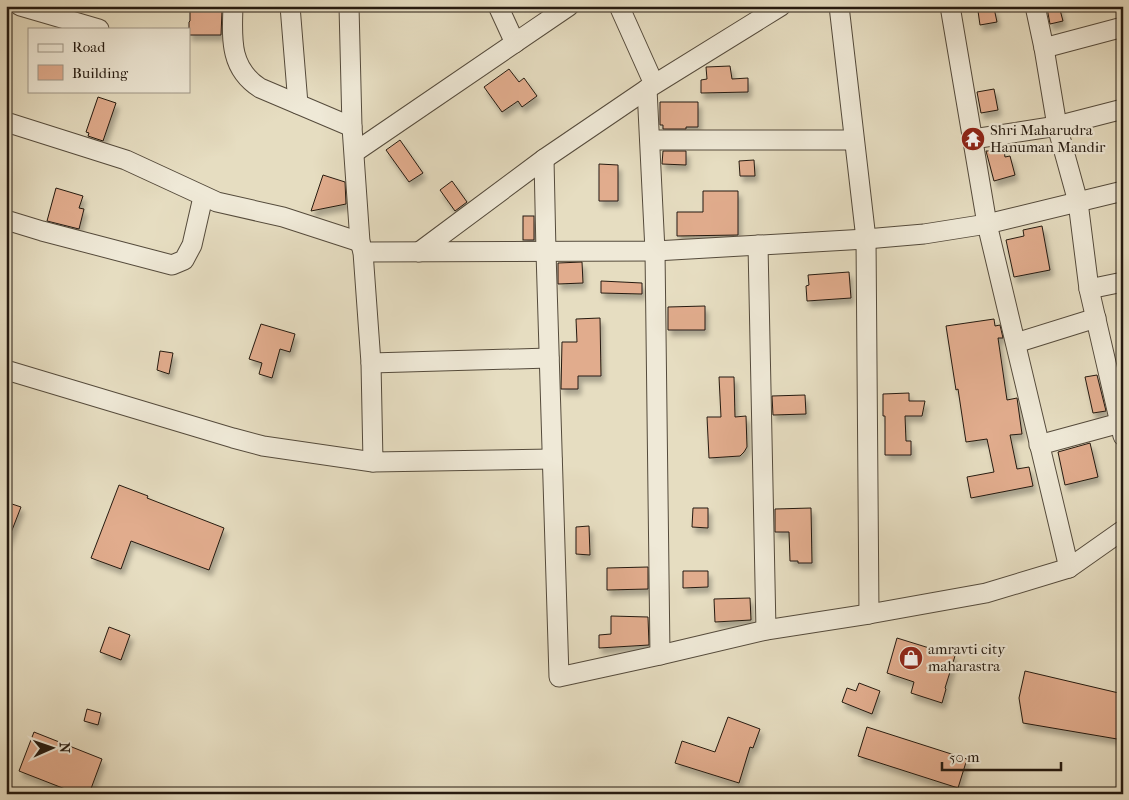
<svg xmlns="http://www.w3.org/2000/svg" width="1129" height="800" viewBox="0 0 1129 800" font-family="'IM FELL French Canon',serif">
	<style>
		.building { fill: #e1ac8d; stroke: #251a10; filter: url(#shadow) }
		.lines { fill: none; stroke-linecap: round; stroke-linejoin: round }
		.street-casing { stroke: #554b3c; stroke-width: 21 }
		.street { stroke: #efe9d7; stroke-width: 19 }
		.labels { text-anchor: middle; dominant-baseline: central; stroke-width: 4.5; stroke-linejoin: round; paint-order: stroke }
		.poi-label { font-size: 15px; fill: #251a10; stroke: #efe9d7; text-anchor: start }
	</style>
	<defs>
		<filter id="shadow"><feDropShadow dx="3" dy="5.5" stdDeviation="2.5" flood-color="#0004"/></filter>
	</defs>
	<rect width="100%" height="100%" fill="#e6ddc1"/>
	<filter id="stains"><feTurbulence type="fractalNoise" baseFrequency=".004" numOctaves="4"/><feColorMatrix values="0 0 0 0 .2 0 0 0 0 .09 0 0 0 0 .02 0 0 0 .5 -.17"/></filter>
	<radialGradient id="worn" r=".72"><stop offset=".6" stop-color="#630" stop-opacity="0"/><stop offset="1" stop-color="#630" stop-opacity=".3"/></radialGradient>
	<g class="building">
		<path d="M1054 6H1059L1063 21 1050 24 1047 8Z"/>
		<path d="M994 8 997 22 980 25 978 11Z"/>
		<path d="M190 11H222L221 35H189V22L190 21Z"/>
		<path d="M730 66 732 79 748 78V92L701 93V80L707 79 706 67Z"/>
		<path d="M509 69 519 82 524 78 537 96 522 107 518 101 502 112 484 87Z"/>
		<path d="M994 89 998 110 981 113 977 92Z"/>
		<path d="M98 97 116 103 103 141 88 136 89 133 86 132Z"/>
		<path d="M660 102H698V127H686V129H663V125H660Z"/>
		<path d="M400 140 423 173 409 182 386 150Z"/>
		<path d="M663 151H686V165L662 164Z"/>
		<path d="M986 151H1004L1005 157 1010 156 1015 175 994 181Z"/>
		<path d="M754 160 755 176H740L739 161Z"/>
		<path d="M599 164 618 165V201H599Z"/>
		<path d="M323 175 345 182 346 204 311 211Z"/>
		<path d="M452 181 467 202 455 211 440 190Z"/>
		<path d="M56 188 83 196 79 208 84 209 79 229 47 221Z"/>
		<path d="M703 191H738V235L677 236V212H703Z"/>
		<rect x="523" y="216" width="11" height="24"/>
		<path d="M1042 226 1050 270 1014 277 1006 240 1024 236 1023 230Z"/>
		<path d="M582 262 583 283 558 284V263Z"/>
		<path d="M849 272 851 298 807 301 806 286 809 285 808 275Z"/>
		<path d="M601 281 642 283V294L601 293Z"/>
		<path d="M705 306V330H668V307Z"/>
		<path d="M600 318 601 376H578V389H561L562 342H577L576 319Z"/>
		<path d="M994 319 995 326 1000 325 1003 338H998L1007 400 1017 398 1022 434 1010 435 1017 469 1029 467 1033 486 971 498 967 477 994 472 987 439 966 442 958 389 956 390 946 326Z"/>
		<path d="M261 324 295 334 290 352 280 349 272 378 259 374 262 363 249 359Z"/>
		<path d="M160 351 173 353 169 374 157 370Z"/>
		<path d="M1097 375 1106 411 1093 413 1085 377Z"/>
		<path d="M719 377H734L735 417 746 416 747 447 744 452 740 456 709 458 707 417H721Z"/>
		<path d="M909 393V401H925L922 416H905L906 441H911V455H885V416H883V394Z"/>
		<path d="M805 395 806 414 773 415 772 396Z"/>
		<path d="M1090 443 1098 477 1065 485 1058 452Z"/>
		<path d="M119 485 148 496 147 498 224 528 209 570 131 541 121 569 91 558Z"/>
		<path d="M6 502 21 507 7 543H6Z"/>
		<path d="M693 508H708V528L692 527Z"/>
		<path d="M811 508 812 563H798V561H790L789 532H775V509Z"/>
		<path d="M589 526 590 555 576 554V527Z"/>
		<path d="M648 567V589L607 590V568Z"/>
		<path d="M683 571H708V587L683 588Z"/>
		<path d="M750 598 751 620 715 622 714 599Z"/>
		<path d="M611 616 648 617 649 645 599 648V635L611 634Z"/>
		<path d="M109 627 130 635 121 660 100 652Z"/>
		<path d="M897 638 955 656 945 688 946 689 942 703 911 693 914 682 887 673Z"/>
		<path d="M1025 671 1123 694V740L1023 723 1019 698Z"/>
		<path d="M859 683 880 691 872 714 842 702 847 688 856 691Z"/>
		<path d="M87 709 101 713 98 725 84 721Z"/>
		<path d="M728 717 760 729 753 748 750 747 739 783 675 763 682 741 715 752Z"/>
		<path d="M867 727 967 759 958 788 858 756Z"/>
		<path d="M34 732 102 759 89 794H78L19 771Z"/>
	</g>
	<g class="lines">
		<g class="street-casing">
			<g id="street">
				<path d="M20 6 99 29"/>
				<path d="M233 6C232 38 229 68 260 88L352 127 360 242 363 252 371 363 373 462 552 459"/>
				<path d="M290 6 298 104"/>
				<path d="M349 6 352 127"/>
				<path d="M498 6 515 43"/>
				<path d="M619 6 654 84"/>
				<path d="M839 6 866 239 869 614"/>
				<path d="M950 6 987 224 1069 568"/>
				<path d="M1035 6 1044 48 1057 126 1078 202 1089 289 1123 436"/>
				<path d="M1044 48 1123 27"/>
				<path d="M647 89 655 251 660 655"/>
				<path d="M6 122 126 160 217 202 283 217 360 242"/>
				<path d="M973 139 1057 126 1123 109"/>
				<path d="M650 140H854"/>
				<path d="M355 152 569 6"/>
				<path d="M544 159 546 252 559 677 660 655 766 630 869 614 986 593 1069 568 1123 530"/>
				<path d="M6 220 42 231 172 265 184 260 192 245 203 197"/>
				<path d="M758 245 766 630"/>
				<path d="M363 252 655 251 866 239 924 234 987 224 1123 191"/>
				<path d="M419 252 544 159 647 89 781 6"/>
				<path d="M1089 289 1123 282"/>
				<path d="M1016 343 1096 318"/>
				<path d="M371 363 549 358"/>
				<path d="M6 370 233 438 263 446 373 462"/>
				<path d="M1039 445 1120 423"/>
			</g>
		</g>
		<use href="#street" class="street"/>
	</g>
	<defs>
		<g id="temple-disc" transform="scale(1.25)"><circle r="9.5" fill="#8f2418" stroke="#efe9d7"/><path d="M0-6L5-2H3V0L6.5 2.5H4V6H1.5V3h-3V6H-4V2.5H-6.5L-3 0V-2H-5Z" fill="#fff"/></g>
		<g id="shop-disc" transform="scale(1.25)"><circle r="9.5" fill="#8f2418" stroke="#efe9d7"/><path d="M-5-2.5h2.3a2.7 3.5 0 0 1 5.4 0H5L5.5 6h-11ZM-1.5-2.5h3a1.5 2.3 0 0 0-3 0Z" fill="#fff"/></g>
	</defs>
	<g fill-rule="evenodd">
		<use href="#temple-disc" x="973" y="139"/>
		<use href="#shop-disc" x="911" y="658"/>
	</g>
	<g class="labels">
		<g class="poi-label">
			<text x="990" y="130">Shri Maharudra<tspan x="990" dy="17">Hanuman Mandir</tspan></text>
			<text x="928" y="649">amravti city<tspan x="928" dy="17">maharastra</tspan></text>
		</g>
	</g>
	<rect width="1129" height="800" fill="none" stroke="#e6ddc1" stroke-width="25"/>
	<rect x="8" y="8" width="1114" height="785" fill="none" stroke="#251a10" stroke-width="2.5"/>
	<rect x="12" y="12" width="1104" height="775" fill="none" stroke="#251a10"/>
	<rect x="28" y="28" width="162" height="65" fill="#efe9d7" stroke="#9e9687"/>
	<rect x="38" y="44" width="25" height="8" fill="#efe9d7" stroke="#9e9687"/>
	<text x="72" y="52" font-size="15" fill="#251a10">Road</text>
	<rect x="38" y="65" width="25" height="15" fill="#e1ac8d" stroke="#9e9687"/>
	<text x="72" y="78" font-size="15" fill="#251a10">Building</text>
	<g transform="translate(52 748) rotate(88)" stroke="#efe9d7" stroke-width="4" paint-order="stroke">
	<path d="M0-4L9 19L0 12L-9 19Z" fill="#251a10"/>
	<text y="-8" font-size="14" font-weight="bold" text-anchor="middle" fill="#251a10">N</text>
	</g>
	<path d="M942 762v8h119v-8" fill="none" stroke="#251a10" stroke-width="2.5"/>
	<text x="949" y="762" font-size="15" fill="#251a10" stroke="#efe9d7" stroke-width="4" paint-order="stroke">50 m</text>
	<rect width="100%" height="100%" filter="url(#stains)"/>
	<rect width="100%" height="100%" fill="url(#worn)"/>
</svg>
